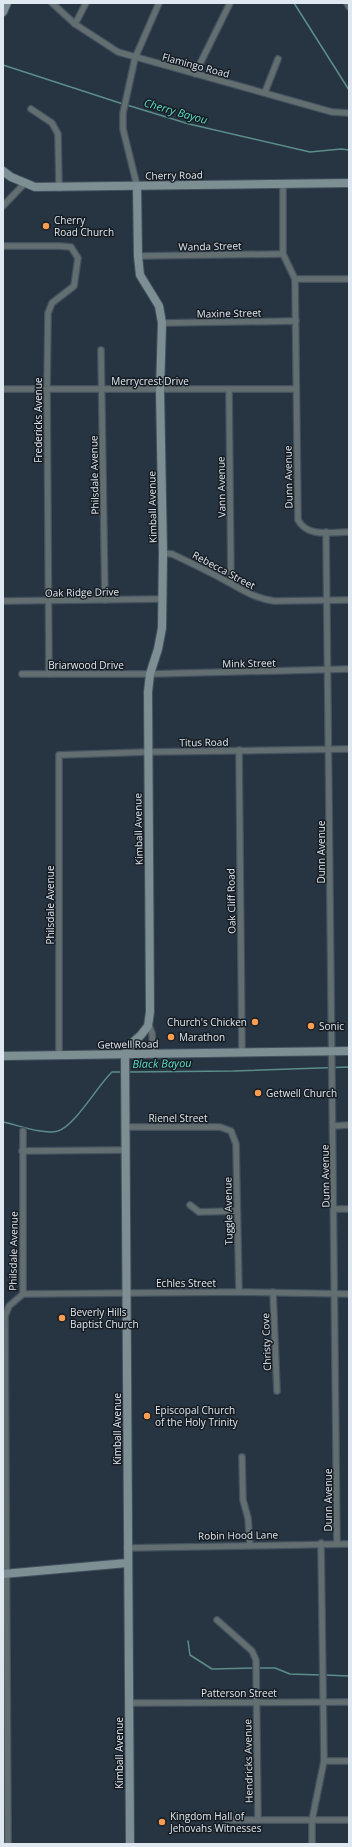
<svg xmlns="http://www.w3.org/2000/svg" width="352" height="1847" viewBox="0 0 352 1847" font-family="'Open Sans',sans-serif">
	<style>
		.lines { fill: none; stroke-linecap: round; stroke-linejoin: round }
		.stream { stroke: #5b8e89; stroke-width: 1.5 }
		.street-casing { stroke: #44525f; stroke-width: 8 }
		.secondary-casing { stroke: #44525f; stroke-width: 10 }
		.street { stroke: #636e71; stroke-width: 5.5 }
		.secondary { stroke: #7d8f93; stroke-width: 8 }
		.poi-dot { fill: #fb9e52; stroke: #161c22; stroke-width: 1.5 }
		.labels { text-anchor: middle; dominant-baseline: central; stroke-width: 3; stroke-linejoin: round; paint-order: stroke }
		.street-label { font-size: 10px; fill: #dfe8f1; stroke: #161c22 }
		.poi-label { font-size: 10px; fill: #dfe8f1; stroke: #161c22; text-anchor: start }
		.water-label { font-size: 11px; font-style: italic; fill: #5ddfc9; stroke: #161c22 }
	</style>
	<rect width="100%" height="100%" fill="#273543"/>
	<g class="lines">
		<g class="stream">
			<path d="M294 3 349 90"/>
			<path d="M3 65 123 104"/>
			<path d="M127 105 189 124 310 152 341 149 349 150"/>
			<path d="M129 1072 234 1071 349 1067"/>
			<path d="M3 1122C18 1125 43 1135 58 1131 75 1126 98 1085 112 1072H123"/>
			<path d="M188 1641 190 1655 212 1669 254 1668"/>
			<path d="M258 1668H275L290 1674 321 1675"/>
			<path d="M325 1675 349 1676"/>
		</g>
		<g class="street-casing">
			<g id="street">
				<path d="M52 3 75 24 118 52 332 112 349 113"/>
				<path d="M347 3 349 7"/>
				<path d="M75 24 86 3"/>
				<path d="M195 74 230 3"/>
				<path d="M265 92 278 59"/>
				<path d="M31 109 52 123 58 134 59 188"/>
				<path d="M283 184V254L295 279 298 520C308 538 331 532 349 532"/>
				<path d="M137 186 123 129V113L135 58 159 3"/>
				<path d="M3 206 25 183"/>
				<path d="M3 246H59L71 247 78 258 74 286 52 303 48 313 47 389 49 674"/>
				<path d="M138 256 283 254"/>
				<path d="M295 279H349"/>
				<path d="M162 323 296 321"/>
				<path d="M101 350 105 600"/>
				<path d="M3 389H296"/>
				<path d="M229 390 231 583"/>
				<path d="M326 532 337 1544"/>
				<path d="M163 553 172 554C191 563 210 572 228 582 245 591 254 598 274 601L349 600"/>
				<path d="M3 601 162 599"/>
				<path d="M22 674H150L349 669"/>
				<path d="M239 750 242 1052"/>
				<path d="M148 1022 152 1033 153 1054"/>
				<path d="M59 1055V755L147 752 349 749"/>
				<path d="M333 1126 349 1125"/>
				<path d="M126 1127H220L231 1131 236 1144 239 1292"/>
				<path d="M22 1151 125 1150"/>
				<path d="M190 1205 199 1212 237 1211"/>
				<path d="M334 1209H349"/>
				<path d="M273 1292 277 1391"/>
				<path d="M23 1294 239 1292 349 1294"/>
				<path d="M242 1457 243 1500 248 1518 250 1545"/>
				<path d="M127 1548 349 1544"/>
				<path d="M217 1620 252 1651 256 1660 258 1820"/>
				<path d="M129 1703 349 1702"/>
				<path d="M324 1761H349"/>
				<path d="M226 1820H349"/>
				<path d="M8 1844 5 1316 9 1306 23 1294V1131"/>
				<path d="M312 1844V1820L324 1761 321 1543"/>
			</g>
		</g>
		<g class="secondary-casing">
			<g id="secondary">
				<path d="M3 12 7 3"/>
				<path d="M3 171 11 177 35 187 349 183"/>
				<path d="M3 1056 349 1051"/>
				<path d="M3 1574 127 1563"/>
				<path d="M130 1844 125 1055 131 1044 141 1035 148 1026 150 1012 148 692 150 674 158 649 162 628 163 553 160 390 162 323 159 306 140 275 138 256 137 186"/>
			</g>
		</g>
		<use href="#street" class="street"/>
		<use href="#secondary" class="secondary"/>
	</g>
	<g class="poi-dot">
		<circle cx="46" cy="226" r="4"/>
		<circle cx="255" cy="1022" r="4"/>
		<circle cx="311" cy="1026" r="4"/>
		<circle cx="171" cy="1037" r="4"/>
		<circle cx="258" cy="1093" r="4"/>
		<circle cx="62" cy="1318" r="4"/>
		<circle cx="147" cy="1416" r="4"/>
		<circle cx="162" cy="1822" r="4"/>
	</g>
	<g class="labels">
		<g class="street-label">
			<text transform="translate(196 65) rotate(15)">Flamingo Road</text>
			<text transform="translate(174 175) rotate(-1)">Cherry Road</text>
			<text transform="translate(210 246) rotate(-1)">Wanda Street</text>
			<text transform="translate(229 313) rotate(-1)">Maxine Street</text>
			<text x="150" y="381">Merrycrest Drive</text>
			<text transform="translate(38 420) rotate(-90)">Fredericks Avenue</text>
			<text transform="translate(94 475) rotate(-91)">Philsdale Avenue</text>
			<text transform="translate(288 477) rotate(-91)">Dunn Avenue</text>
			<text transform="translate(221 487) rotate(-91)">Vann Avenue</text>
			<text transform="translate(152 507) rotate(-91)">Kimball Avenue</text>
			<text transform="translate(224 570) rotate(28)">Rebecca Street</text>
			<text transform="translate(82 592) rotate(-1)">Oak Ridge Drive</text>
			<text transform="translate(249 663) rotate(-1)">Mink Street</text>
			<text x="86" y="665">Briarwood Drive</text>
			<text transform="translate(204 742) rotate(-1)">Titus Road</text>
			<text transform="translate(138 829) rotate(-91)">Kimball Avenue</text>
			<text transform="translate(321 852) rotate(-90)">Dunn Avenue</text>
			<text transform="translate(231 901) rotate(-91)">Oak Cliff Road</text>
			<text transform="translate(50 905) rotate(-90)">Philsdale Avenue</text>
			<text transform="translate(128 1044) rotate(-1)">Getwell Road</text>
			<text x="178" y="1118">Rienel Street</text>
			<text transform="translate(325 1176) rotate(-91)">Dunn Avenue</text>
			<text transform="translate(228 1211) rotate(-91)">Tuggle Avenue</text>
			<text transform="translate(13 1251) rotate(-89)">Philsdale Avenue</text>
			<text x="186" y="1283">Echles Street</text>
			<text transform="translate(266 1342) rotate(-92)">Christy Cove</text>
			<text transform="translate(117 1429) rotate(-90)">Kimball Avenue</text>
			<text transform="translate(328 1500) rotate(-90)">Dunn Avenue</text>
			<text transform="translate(238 1535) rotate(-1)">Robin Hood Lane</text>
			<text x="239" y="1693">Patterson Street</text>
			<text transform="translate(119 1753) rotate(-90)">Kimball Avenue</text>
			<text transform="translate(248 1761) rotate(-91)">Hendricks Avenue</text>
		</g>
		<g class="poi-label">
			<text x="54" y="220">Cherry<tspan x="54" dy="12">Road Church</tspan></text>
			<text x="247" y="1022" text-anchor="end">Church's Chicken</text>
			<text x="319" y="1026">Sonic</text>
			<text x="179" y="1037">Marathon</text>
			<text x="266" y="1093">Getwell Church</text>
			<text x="70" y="1312">Beverly Hills<tspan x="70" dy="12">Baptist Church</tspan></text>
			<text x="155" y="1410">Episcopal Church<tspan x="155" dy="12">of the Holy Trinity</tspan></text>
			<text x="170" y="1816">Kingdom Hall of<tspan x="170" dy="12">Jehovahs Witnesses</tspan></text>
		</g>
		<g class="water-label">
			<text transform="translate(176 111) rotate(16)">Cherry Bayou</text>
			<text transform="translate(162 1063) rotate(-1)">Black Bayou</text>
		</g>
	</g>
	<rect width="352" height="1847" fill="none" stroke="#dfe8f1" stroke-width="8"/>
</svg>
